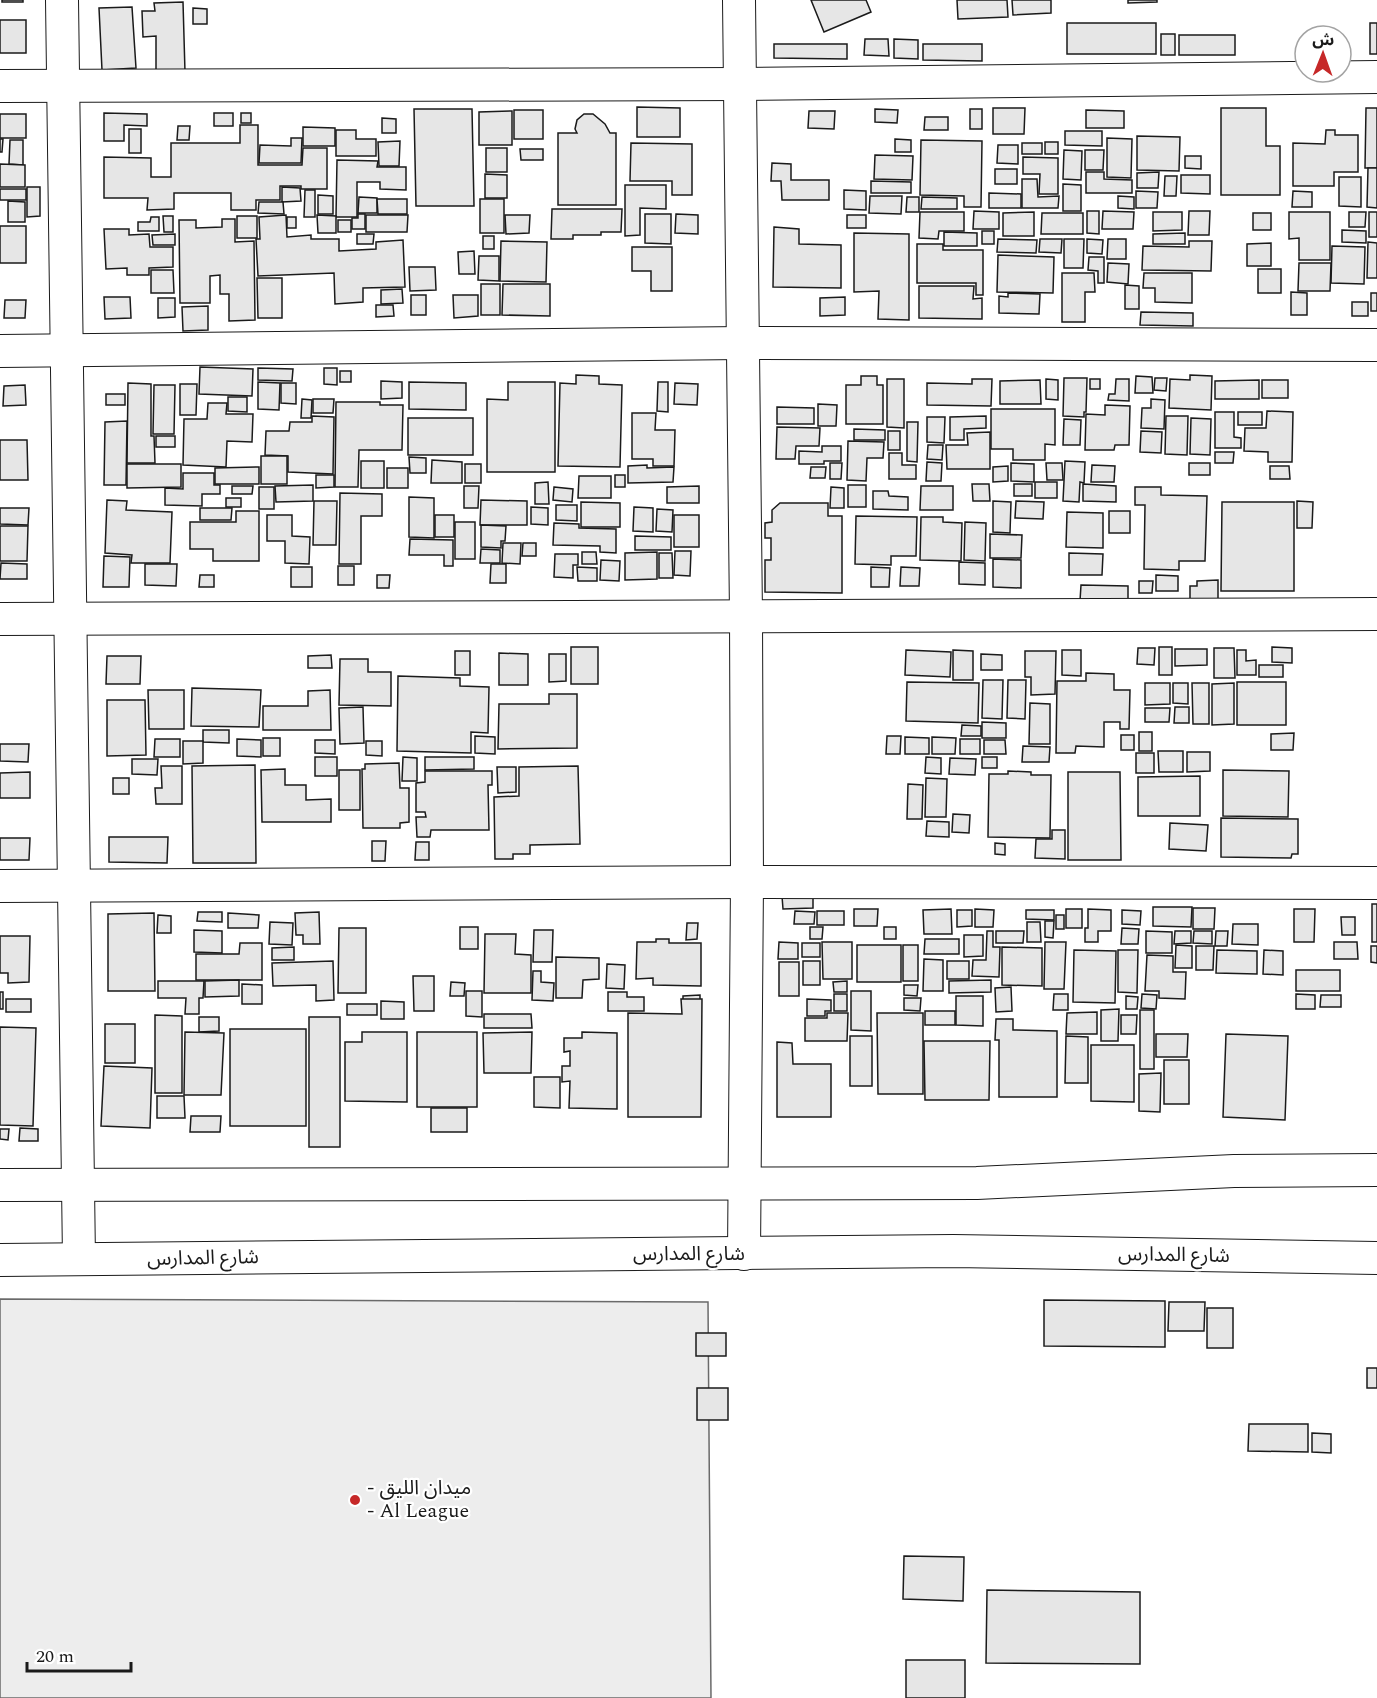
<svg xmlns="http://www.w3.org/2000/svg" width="1377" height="1698" viewBox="0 0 1377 1698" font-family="Spectral,'Noto Sans Arabic',serif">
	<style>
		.built { fill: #ededed; stroke: #6a6a6a; stroke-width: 1.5 }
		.building { fill: #e6e6e6; stroke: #1a1a1a; stroke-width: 1.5 }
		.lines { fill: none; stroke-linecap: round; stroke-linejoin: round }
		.minor-casing { stroke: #1a1a1a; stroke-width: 34 }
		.minor { stroke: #fff; stroke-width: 32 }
		.poi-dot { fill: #c62828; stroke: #fff; stroke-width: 2 }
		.labels { text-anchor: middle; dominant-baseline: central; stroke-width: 4.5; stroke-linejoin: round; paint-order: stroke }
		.street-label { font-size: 20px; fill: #1a1a1a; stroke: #fff }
		.poi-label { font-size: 20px; fill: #1a1a1a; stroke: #fff; text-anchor: start }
	</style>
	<rect width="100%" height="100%" fill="#fff"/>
	<path class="built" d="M0 1299 708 1302 711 1698H0Z"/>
	<g class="building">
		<rect x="2" y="0" width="21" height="2"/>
		<path d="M811 0H866L871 12 824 32Z"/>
		<path d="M957 0H1007L1008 17 958 19Z"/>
		<path d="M1012 0H1051V13L1013 15Z"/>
		<path d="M1128 0H1157V2L1128 3Z"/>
		<path d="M183 2 185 72H156V36L143 37 142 11H155L154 3Z"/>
		<path d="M132 7 136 68 102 70 99 8Z"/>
		<path d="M193 8 207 9V24H193Z"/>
		<rect x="0" y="20" width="26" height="33"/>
		<rect x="1067" y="23" width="89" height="31"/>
		<rect x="1370" y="23" width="7" height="31"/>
		<rect x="1161" y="34" width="14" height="21"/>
		<rect x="1179" y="35" width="56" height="20"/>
		<path d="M865 39H888L889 56 864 55Z"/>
		<path d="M894 39 918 40V59L894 58Z"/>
		<path d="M774 44H847V59L774 58Z"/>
		<path d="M923 44H982V61L923 60Z"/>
		<path d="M637 107 680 108V137H637Z"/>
		<path d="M993 108H1025L1024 134H993Z"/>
		<path d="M1221 108H1266V146H1280V195H1221Z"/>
		<path d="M1366 108H1377V168H1365Z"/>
		<path d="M414 109H472L474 206H416Z"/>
		<path d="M875 109 898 110 897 123 875 122Z"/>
		<rect x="970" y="109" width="12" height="20"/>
		<rect x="514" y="110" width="29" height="29"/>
		<path d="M1086 110 1124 111V128H1086Z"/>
		<path d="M512 111V145H479V112Z"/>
		<path d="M809 111H835L834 129 808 128Z"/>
		<path d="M104 113 147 114V126L124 125V141H104Z"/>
		<rect x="214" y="113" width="19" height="13"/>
		<rect x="241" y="113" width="10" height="10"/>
		<rect x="0" y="114" width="26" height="24"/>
		<path d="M584 114H593L605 124 610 133H616V205H558V133H577L575 129 577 120Z"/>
		<path d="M925 117H948V130H924Z"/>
		<path d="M382 118 396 119V133H382Z"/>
		<path d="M240 125H258V165H302L303 148H327V189H301V186H280V200H256V210H231V193H174V209L147 210 148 198H104V157L151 158V177H171V143H240Z"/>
		<path d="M178 126H190L189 140H177Z"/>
		<path d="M303 127 335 128V146H303Z"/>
		<rect x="129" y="129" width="12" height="24"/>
		<path d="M336 130H356V139H376V156H336Z"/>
		<path d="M1326 130H1335V135H1358V172H1334V186H1293V143L1325 144Z"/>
		<path d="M1065 131H1102V146L1065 145Z"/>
		<path d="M1137 136 1180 137 1179 171 1137 170Z"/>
		<path d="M291 138H302L301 163H259L260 145 291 146Z"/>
		<path d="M1107 138 1132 139 1131 178 1107 177Z"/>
		<path d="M0 139H3L2 152H0Z"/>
		<path d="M895 139 911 140V152H895Z"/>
		<path d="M10 140H23V165L9 164Z"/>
		<path d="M921 140 982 141 981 207H964V196L920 195Z"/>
		<path d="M400 141 399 166H379L378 142Z"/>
		<rect x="1045" y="142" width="13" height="12"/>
		<path d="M631 143 692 144V195H672V181H630Z"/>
		<rect x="1022" y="143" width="20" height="11"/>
		<path d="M998 145H1018V164L997 163Z"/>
		<rect x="486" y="148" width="21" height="24"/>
		<path d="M520 149H543V160H521Z"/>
		<path d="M1064 150 1082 151 1081 180 1063 179Z"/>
		<path d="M1085 150H1104L1103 170H1085Z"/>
		<path d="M875 155 913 156 912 180 874 179Z"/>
		<path d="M1185 156H1201V169L1185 168Z"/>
		<path d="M1023 157 1058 158V194H1039L1040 174H1023Z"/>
		<path d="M337 160 378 161 377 167H406V190L380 189V182H357V217H336Z"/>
		<path d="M772 163 791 164V180H829V200H782L781 181H771Z"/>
		<path d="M0 164 25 165V187H0Z"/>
		<path d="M1368 168H1377V208L1367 207Z"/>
		<rect x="995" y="169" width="22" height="15"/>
		<path d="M1086 172H1104V179L1132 180V193H1086Z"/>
		<path d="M1159 172 1158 188H1137V173Z"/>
		<path d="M485 174 507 175V198H485Z"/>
		<path d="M1181 175H1210V194L1181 193Z"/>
		<path d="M1165 176H1177L1176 196H1164Z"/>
		<path d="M1339 177H1361V207L1339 206Z"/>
		<path d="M1022 179H1037L1038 197 1059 196 1058 208H1022Z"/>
		<path d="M871 181 911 182V193H871Z"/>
		<path d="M1063 184 1081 185V211H1063Z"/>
		<path d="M625 185H666V209L640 208V235L625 236Z"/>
		<path d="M27 187H40V216L27 217Z"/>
		<path d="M282 187 300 188 301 201 282 202Z"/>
		<rect x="0" y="189" width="26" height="11"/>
		<path d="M305 190H315V217H304Z"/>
		<path d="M844 190 866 191V210L844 209Z"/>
		<path d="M1136 191 1158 192 1157 208H1136Z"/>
		<path d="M1293 191 1312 192V207H1292Z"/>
		<path d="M989 193 1021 194V208H989Z"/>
		<path d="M318 195 333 196V214H318Z"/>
		<path d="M870 196H902L901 214 869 213Z"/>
		<path d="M1118 196 1134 197V209L1118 208Z"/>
		<path d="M359 197 377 198V213H358Z"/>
		<path d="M907 197H919V212H906Z"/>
		<path d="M922 197 957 198V209H921Z"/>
		<path d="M377 199H407V214H378Z"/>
		<rect x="480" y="199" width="24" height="34"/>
		<path d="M8 201 25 202V222H8Z"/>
		<path d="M259 202H283L284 214 258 213Z"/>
		<path d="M552 209H622L621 232H601V235H573V239H551Z"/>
		<path d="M974 211 999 212V229H973Z"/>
		<path d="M1087 211H1099V234L1087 233Z"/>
		<path d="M1103 211 1134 212 1133 229H1102Z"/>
		<path d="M1189 211H1210L1209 235H1188Z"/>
		<path d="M920 212H964V231H939L938 239 919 238Z"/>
		<path d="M1034 212V236H1003V213Z"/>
		<path d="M1153 212H1182V230L1153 231Z"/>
		<path d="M1289 212H1330V260H1299V238L1289 239Z"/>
		<path d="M1349 212H1366L1365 227H1349Z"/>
		<rect x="1369" y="212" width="8" height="25"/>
		<path d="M1042 213H1083V234H1041Z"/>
		<rect x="1253" y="213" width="18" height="17"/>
		<path d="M358 214H365V229H352V218H358Z"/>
		<path d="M645 214H671V244L645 243Z"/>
		<path d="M676 214 698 215V234L675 233Z"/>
		<path d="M286 215 287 237 311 235V239H339V251L376 249V242L403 240 405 287 363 288V302L335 304 334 273 258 276 256 239H260L259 217Z"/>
		<path d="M317 215 336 216V233H318Z"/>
		<path d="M366 215H408L407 232H366Z"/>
		<path d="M505 215H530L529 233 506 234Z"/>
		<rect x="847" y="215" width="19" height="13"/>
		<path d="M163 216H173V232H164Z"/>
		<rect x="237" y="216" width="20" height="22"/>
		<path d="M151 217H159V231H138V222H150Z"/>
		<rect x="287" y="217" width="9" height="11"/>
		<path d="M222 219H235V242L254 241 255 320 229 321V294H220V275L210 276V303H180L179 220H196V228L222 227Z"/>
		<rect x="338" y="220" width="13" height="12"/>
		<rect x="0" y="226" width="26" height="37"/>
		<path d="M774 227 799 229V244L841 245V288L773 287Z"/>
		<path d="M104 229H129V235L149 234 150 247H173V267L149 268V275H127V268L106 269Z"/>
		<path d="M1342 230 1366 231V243L1342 242Z"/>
		<rect x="982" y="231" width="12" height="13"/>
		<path d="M944 232 977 233V246H944Z"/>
		<path d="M854 233 909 234V320L878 319 879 291 854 292Z"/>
		<path d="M1185 233V244H1153V234Z"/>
		<path d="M175 234V245H153L152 235Z"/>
		<path d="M357 234H374L373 244H357Z"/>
		<rect x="483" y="236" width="11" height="13"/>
		<path d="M998 239 1037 240 1036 253 997 252Z"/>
		<path d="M1040 239H1062L1061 253 1039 252Z"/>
		<path d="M1064 239H1084L1083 268H1064Z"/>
		<path d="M1087 239 1103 240 1102 254 1087 253Z"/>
		<path d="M1108 239H1126V259H1107Z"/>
		<path d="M501 241 547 242 546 282 500 281Z"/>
		<path d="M1189 241H1212L1211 271 1142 270 1143 246 1189 247Z"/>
		<path d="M1368 242 1377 243V278H1367Z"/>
		<path d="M1271 243V266H1247V244Z"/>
		<path d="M917 244H943V250H983V295H976V283H917Z"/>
		<path d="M1332 246 1365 247 1364 284 1331 283Z"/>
		<path d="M632 247H672V291H651V271H632Z"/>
		<path d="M474 251 475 274H459L458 252Z"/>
		<path d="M998 255 1054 257 1053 293 997 292Z"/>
		<path d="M479 256H499V281L478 280Z"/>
		<path d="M1089 257H1104V283H1098V271L1088 270Z"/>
		<path d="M1108 263 1129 264 1128 284 1107 282Z"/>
		<path d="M1299 263H1331L1330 291H1298Z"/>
		<path d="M409 267H435L436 290 410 291Z"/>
		<rect x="1258" y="269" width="23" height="24"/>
		<path d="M151 270H173L174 293H151Z"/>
		<path d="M1062 273H1094L1095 292H1085V322H1062Z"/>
		<path d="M1144 273H1192V303L1155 302V288H1143Z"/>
		<path d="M257 278H282V318H258Z"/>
		<rect x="481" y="284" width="19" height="31"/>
		<path d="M503 284H550V316L502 315Z"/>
		<path d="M1125 285 1139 286V309H1125Z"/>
		<path d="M919 286H974L973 299 982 298V319L919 318Z"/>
		<path d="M402 289 403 303 381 304V290Z"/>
		<path d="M1291 292 1307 293V315H1291Z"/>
		<path d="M1008 293 1040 294 1039 314 999 313V296L1008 297Z"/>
		<rect x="1371" y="293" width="6" height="18"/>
		<rect x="411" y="295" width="15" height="20"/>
		<path d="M453 295H478V316L454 318Z"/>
		<path d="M104 297H130L131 318 105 319Z"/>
		<path d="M845 297V315L820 316V298Z"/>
		<path d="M158 298H175V317L158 318Z"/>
		<path d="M5 300H26L25 318H4Z"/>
		<rect x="1352" y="302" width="16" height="14"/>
		<path d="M376 305H393L394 316 376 317Z"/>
		<path d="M208 306V330L183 331 182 307Z"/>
		<path d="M1141 312 1193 313V326L1140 325Z"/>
		<path d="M200 367 253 369 252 396 199 394Z"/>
		<path d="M258 368 293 369 292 381 258 380Z"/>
		<path d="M324 368H337V385L324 384Z"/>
		<rect x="340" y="371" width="11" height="11"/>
		<path d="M576 375 599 376V384L622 385 620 467 558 466 560 383 576 384Z"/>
		<path d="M1190 375 1212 376 1211 410 1169 408 1170 379 1190 380Z"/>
		<path d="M861 376H877V385H883V424H846V385H861Z"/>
		<path d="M1136 376 1152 377 1153 393H1135Z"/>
		<path d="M1064 378H1087L1086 412H1084V417L1063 416Z"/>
		<path d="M1155 378H1167L1166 391 1154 390Z"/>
		<path d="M887 379H904V428L887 427Z"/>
		<path d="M972 379H992L991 406 927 405V383L972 384Z"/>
		<path d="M1046 379 1058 380V400L1046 399Z"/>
		<rect x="1090" y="379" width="10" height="10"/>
		<path d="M1116 379H1129V401L1108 400 1109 394H1115Z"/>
		<path d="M1040 380 1041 404H1000V381Z"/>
		<path d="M1259 380V399H1215V381Z"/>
		<rect x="1262" y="380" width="26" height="18"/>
		<path d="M381 381 402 382V398L381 399Z"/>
		<path d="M258 382 280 383 279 410 258 409Z"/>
		<path d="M409 382 466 383V410L409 409Z"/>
		<path d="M508 382H555V472H487V399L508 400Z"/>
		<path d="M658 382H668V412L657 411Z"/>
		<path d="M128 383 151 384V436H154L155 463H127Z"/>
		<path d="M281 383H296V404L281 403Z"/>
		<path d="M675 383 698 384 697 405 674 404Z"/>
		<path d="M180 384H197L196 415H180Z"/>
		<path d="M25 385 26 405 3 406 4 386Z"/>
		<path d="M154 385H175L174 434H153Z"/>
		<rect x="106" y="394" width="19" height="11"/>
		<path d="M228 397H247V412L228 411Z"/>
		<path d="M302 399 312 400 311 418H301Z"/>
		<path d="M313 399H334L333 413H313Z"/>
		<path d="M1151 399 1165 400 1164 429 1141 428 1142 408H1151Z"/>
		<path d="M336 402H380V405H403L402 450H359L358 487H335Z"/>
		<path d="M208 403H227L226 414H253L252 442 227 441 226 467 183 465 184 419H207Z"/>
		<path d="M818 404 837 405 836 426H818Z"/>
		<path d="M1105 405 1130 406 1129 445H1115L1114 450H1085L1086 414 1105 415Z"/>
		<path d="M777 407 814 408V424H777Z"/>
		<path d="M991 409H1055V445L1045 444V460H1013V449H991Z"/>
		<path d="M1267 411 1293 412 1292 462H1268V452L1244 451 1245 428H1266Z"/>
		<path d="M1215 412H1234V437L1241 438V448H1215Z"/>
		<rect x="1238" y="412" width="24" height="13"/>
		<path d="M632 413H656L655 430H675L674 466H653V459H632Z"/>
		<path d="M312 416 334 417 333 474 288 472V456L265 455 266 431H289L290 422H312Z"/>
		<path d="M986 416V428L964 429V440H950V417Z"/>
		<path d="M1166 416H1188L1187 455 1165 454Z"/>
		<path d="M927 417H945L944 443 927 442Z"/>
		<rect x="408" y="418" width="65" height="37"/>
		<path d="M1191 418 1211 419 1210 455 1190 454Z"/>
		<path d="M1064 419 1081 420 1080 445H1063Z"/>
		<path d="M127 421 126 485H104L105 422Z"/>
		<path d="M907 422H918L917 462 907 461Z"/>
		<path d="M777 427 820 428 819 446H796L795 459H776Z"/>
		<path d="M854 429 885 430V440H854Z"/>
		<rect x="888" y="431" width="12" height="19"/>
		<path d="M1141 431 1162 432 1161 453 1140 452Z"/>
		<path d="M990 432V469H947L946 445H968L967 433Z"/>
		<rect x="156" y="436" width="19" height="11"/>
		<path d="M0 440H27L28 480H0Z"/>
		<path d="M848 441 884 442 883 458H867L866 481 847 480Z"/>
		<path d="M928 445H943L942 460 927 459Z"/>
		<path d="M822 446H841V461H824V464H799V451L822 452Z"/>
		<path d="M1215 452H1234L1233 463H1215Z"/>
		<path d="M889 453H902V465H916V479H889Z"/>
		<rect x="261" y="456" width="26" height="28"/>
		<path d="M409 457 426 458V473H410Z"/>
		<path d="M432 460 462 462V483H431Z"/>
		<rect x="361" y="461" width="23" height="27"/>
		<path d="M1065 461 1085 462 1084 483 1080 482 1079 502 1063 501Z"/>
		<path d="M927 462 942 463 941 481H926Z"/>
		<path d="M830 463H842L841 479H830Z"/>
		<path d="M1011 463 1034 464V482L1011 481Z"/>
		<path d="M1046 463H1062L1063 480H1047Z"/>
		<rect x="1189" y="463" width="21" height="12"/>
		<path d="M127 464H181V487L127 488Z"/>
		<rect x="465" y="464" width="16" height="19"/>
		<path d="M647 465V468L674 467 673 482 628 483V466Z"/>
		<path d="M1092 465 1115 466 1114 482H1091Z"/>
		<path d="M1008 466V481L993 482V467Z"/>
		<path d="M1270 466H1289L1290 479H1270Z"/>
		<path d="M259 467V484H215V468Z"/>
		<path d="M811 467H826L825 478H810Z"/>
		<rect x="387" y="468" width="21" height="20"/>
		<path d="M183 473H214V485H220V494H202V506L165 505V488L183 489Z"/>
		<path d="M316 475H334V487L316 488Z"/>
		<rect x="615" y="475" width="10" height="12"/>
		<path d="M579 476H611V498H578Z"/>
		<path d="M548 482 549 504H535V483Z"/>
		<rect x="1035" y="482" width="22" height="16"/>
		<path d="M972 484H989L990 501H973Z"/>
		<rect x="1014" y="484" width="18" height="12"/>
		<path d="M1083 484 1116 486V502L1083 501Z"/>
		<path d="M313 485V501L276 502 275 486Z"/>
		<rect x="848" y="485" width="18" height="22"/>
		<path d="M232 486H253L252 494H232Z"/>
		<path d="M464 486H479L478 508H464Z"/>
		<path d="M699 486V503H667V487Z"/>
		<path d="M921 486H953V510H920Z"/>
		<rect x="259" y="487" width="15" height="22"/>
		<path d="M554 487 573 489 572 502 553 500Z"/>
		<path d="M831 487 844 488V508H830Z"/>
		<path d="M1135 487H1161V495L1207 496 1205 561H1179V570L1144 569 1145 505H1135Z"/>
		<path d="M873 491H888L889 496 908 497V510L873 509Z"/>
		<path d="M340 493 382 494V516H361V564H339Z"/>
		<path d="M409 497 434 498V538L409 537Z"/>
		<rect x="226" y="498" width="15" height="9"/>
		<path d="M107 500 127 501 126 510 172 512 170 563H131L132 555 105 553Z"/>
		<path d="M481 500 527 501V525H480Z"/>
		<path d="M314 501H337L336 545H313Z"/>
		<path d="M993 501 1011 502 1010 533 993 532Z"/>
		<path d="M1016 501 1044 502 1043 519 1015 518Z"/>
		<path d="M1297 501 1313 502 1312 528H1297Z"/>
		<path d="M581 502 620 503V527H581Z"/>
		<path d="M1222 502H1294V591H1221Z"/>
		<path d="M780 503H828V516H842V593L765 592V560H771V538H765V523L772 522V510Z"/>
		<path d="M556 505H577V521L556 520Z"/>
		<path d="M531 507 548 508V525L531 524Z"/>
		<path d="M634 507 653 508V532L633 531Z"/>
		<path d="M0 508H29L28 525 0 524Z"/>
		<path d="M200 508H232L231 520H200Z"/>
		<path d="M657 509 673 510 672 532 656 531Z"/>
		<path d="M236 511H259V561H213V549H190V522H236Z"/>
		<rect x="1109" y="511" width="21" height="22"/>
		<path d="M1067 512 1103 513V548L1066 547Z"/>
		<path d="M267 515H292V536L310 537 309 564 285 563V541H267Z"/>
		<rect x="435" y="515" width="19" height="22"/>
		<rect x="674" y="515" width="25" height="32"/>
		<path d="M856 516 917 517 916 556H891V565L855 564Z"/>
		<path d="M921 517H943V522L962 523 961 561 920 560Z"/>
		<rect x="455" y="522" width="20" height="37"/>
		<path d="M965 522 986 523 985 561 964 560Z"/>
		<path d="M554 523 579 524V528L616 529V553L600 552V546L553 545Z"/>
		<path d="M481 525 506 526 505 541H501V548L481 547Z"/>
		<path d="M0 526H28L27 561H0Z"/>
		<path d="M990 534 1022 535 1021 558H990Z"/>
		<path d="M635 536 671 537V550H635Z"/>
		<path d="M410 539 453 540V566H444V555H409Z"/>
		<path d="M503 543H521L520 564 502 563Z"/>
		<path d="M523 543H536V556H522Z"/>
		<path d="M481 549 500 550V563H480Z"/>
		<path d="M675 551H691L690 576 674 575Z"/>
		<path d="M582 552H596L597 564H582Z"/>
		<path d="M657 552V579L625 580V553Z"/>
		<path d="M659 553H672L673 578H659Z"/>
		<path d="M1069 553 1103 554 1102 575H1069Z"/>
		<path d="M555 554H578V565H573V578L554 577Z"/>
		<path d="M104 556 130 557 129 587H103Z"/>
		<path d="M993 559 1021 560V588L993 587Z"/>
		<path d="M601 560 620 561 619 581 600 580Z"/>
		<path d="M959 562 985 563V585L959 584Z"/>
		<path d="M1 563 27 564V579H0Z"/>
		<path d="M145 564H177L176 586 145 585Z"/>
		<path d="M491 564H506V583H490Z"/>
		<rect x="338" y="566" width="16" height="19"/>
		<rect x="291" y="567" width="21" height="20"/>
		<path d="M577 567 597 568V581H578Z"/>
		<path d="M871 567 890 568 889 587H871Z"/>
		<path d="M901 567 920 568 919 586H900Z"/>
		<path d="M200 575H214V587H199Z"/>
		<path d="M377 575H390L389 588H377Z"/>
		<path d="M1156 575 1178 576V591H1156Z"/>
		<path d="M1218 580V602H1190V586H1197V581Z"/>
		<path d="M1139 581H1153L1152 593H1139Z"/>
		<path d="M1081 585 1128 586V602L1080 601Z"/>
		<rect x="571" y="647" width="27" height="37"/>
		<rect x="1159" y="647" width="13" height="28"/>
		<path d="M1272 647 1292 648V663L1272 662Z"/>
		<path d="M1138 648H1155L1154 665 1137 664Z"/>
		<path d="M1214 648H1234L1235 678H1214Z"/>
		<path d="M1175 649H1207V665L1175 666Z"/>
		<path d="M906 650 951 652 950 677 905 675Z"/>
		<path d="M953 650 973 651V680H953Z"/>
		<path d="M1062 650H1081V676L1062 675Z"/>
		<path d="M1237 650H1246V661L1256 660V675H1237Z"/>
		<rect x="455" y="651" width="15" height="24"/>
		<path d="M1025 651H1056L1055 694 1031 695V677H1025Z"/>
		<path d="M499 653 528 654V685H499Z"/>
		<path d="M549 654H566V681L549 682Z"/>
		<path d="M981 654 1002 655V670H981Z"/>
		<path d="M331 655 332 668H308V656Z"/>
		<path d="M107 656H141L140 684H106Z"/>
		<path d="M340 659H368V672H391V706L339 705Z"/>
		<rect x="1259" y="665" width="24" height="12"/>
		<path d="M1086 673 1114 674V690H1130L1129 729H1120V722H1104V747L1076 746 1075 753H1056L1057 681H1086Z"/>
		<path d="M398 676 460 678V686L489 687 488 733 471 732V753L397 751Z"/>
		<path d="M983 680H1003L1002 719 982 718Z"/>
		<path d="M1008 680H1026L1025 719 1007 718Z"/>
		<path d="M907 682 979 683 978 723 906 721Z"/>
		<rect x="1237" y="682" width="49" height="43"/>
		<path d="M1145 683H1170V704L1145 705Z"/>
		<path d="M1173 683H1188V704L1173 703Z"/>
		<path d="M1192 683H1209V724H1193Z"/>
		<path d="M1234 683V724L1212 725V684Z"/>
		<path d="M192 688 261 690 259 727 191 726Z"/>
		<path d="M148 690H184V729H149Z"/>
		<path d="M330 690 331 730H263V706H308V691Z"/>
		<path d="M549 694H577V748L498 749 499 704H549Z"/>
		<path d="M107 700H145L146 755 107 756Z"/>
		<path d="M1030 703 1050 704V744H1029Z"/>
		<path d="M363 707 364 743 340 744 339 708Z"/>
		<path d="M1175 707H1189V723H1174Z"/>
		<path d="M1145 708H1170L1169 722H1145Z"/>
		<path d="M982 722 1006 723V738H982Z"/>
		<path d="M962 725 981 726V736H961Z"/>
		<path d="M203 730H229V743L203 742Z"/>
		<rect x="1139" y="732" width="13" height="19"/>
		<path d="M1294 733 1293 750H1271V734Z"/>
		<rect x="1121" y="735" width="13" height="15"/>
		<path d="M475 736 495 737V754L475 753Z"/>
		<path d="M887 736H901L900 754H886Z"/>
		<path d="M905 737 929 738V754H905Z"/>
		<path d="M932 737 956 738 955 754H932Z"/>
		<rect x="263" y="738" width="17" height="18"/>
		<path d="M155 739H180V757H154Z"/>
		<path d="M237 739 261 740V757L237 756Z"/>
		<rect x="960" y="739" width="20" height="15"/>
		<path d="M315 740H335V754L315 753Z"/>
		<path d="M984 740H1005L1006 754H984Z"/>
		<path d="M183 741H203V763L183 764Z"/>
		<path d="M366 741H382V756L366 755Z"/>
		<path d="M0 744H29L28 762 0 761Z"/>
		<path d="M1023 746 1050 747 1049 762H1022Z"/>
		<path d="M1158 751H1183V772H1159Z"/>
		<path d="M1187 752H1210V771L1187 772Z"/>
		<rect x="1136" y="753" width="18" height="20"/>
		<rect x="315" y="757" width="22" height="19"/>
		<path d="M403 757 417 758V781H402Z"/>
		<path d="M425 757H474V769L425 770Z"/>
		<path d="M926 757 941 758V774L925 773Z"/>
		<rect x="982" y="757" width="15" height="11"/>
		<path d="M950 758 976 759 975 775 949 774Z"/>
		<path d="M132 759H158L157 775 132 774Z"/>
		<path d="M399 763 400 788H409V822L400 823V828H363L362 769H365V764Z"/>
		<path d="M255 765 256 863H193L192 766Z"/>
		<path d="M161 766H182V804H156L155 788H162Z"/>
		<path d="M578 766 580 844 530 845V854H513V859H495L494 797 519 796V767Z"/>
		<path d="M497 767H516V792L498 793Z"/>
		<path d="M285 769V785H306V800L331 799V822H262L261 770Z"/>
		<rect x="339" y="770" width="21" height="40"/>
		<path d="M1223 770 1289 771 1288 817 1223 816Z"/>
		<path d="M425 771H492V785H488L489 830H431L430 837H417L416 817H426L425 812H416V783L425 782Z"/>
		<path d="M1008 771 1031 772V775H1051L1050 838 988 837 989 774H1008Z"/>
		<path d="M30 772V798H0V773Z"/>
		<path d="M1068 772H1120L1121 860H1068Z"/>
		<path d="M1200 776V816H1138V777Z"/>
		<rect x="113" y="778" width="16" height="16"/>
		<path d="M926 778 947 779 946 817H925Z"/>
		<path d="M908 784 923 785 922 819H907Z"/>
		<path d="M953 814 970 815 969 833 952 832Z"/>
		<path d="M1221 818 1298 819V854H1292L1291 858 1221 857Z"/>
		<path d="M927 821 949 822V837L926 836Z"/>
		<path d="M1170 823 1208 825 1206 851 1169 849Z"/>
		<path d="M1052 830H1065V859L1035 858 1036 839H1052Z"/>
		<path d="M109 837H168L167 863 109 862Z"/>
		<path d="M0 838H30L29 860H0Z"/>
		<path d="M372 841H386L385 861H372Z"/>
		<path d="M416 842H429V860H415Z"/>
		<path d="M995 843 1005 844V855L995 854Z"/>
		<path d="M813 895V908L783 909 782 896Z"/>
		<rect x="1372" y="904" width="5" height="38"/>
		<path d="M1153 907H1192L1191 927 1153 926Z"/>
		<path d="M1193 908H1215L1214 929H1193Z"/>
		<path d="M854 909H878L877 926H854Z"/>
		<path d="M951 909 952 934H924L923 910Z"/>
		<path d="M975 909 994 910 993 927H975Z"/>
		<rect x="1066" y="909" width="16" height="19"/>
		<path d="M1088 909 1111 910V931H1098V942H1085V928H1088Z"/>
		<path d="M1294 909H1315L1314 942H1294Z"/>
		<path d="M957 910H972V926L957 927Z"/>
		<path d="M1026 910H1054V920L1026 919Z"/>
		<path d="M1122 910 1141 911 1140 925 1122 924Z"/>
		<path d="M795 911 815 912 814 924H794Z"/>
		<rect x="817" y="911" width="27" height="14"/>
		<path d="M198 912H222V922L197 921Z"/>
		<path d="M319 912 320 944H303V935H296L295 913Z"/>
		<path d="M154 913 155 991H108V914Z"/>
		<path d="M228 913 259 915 258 928H228Z"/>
		<path d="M158 915 171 916V933H157Z"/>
		<rect x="1056" y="915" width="8" height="14"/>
		<path d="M1341 917H1355V935H1342Z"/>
		<path d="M1045 921H1054L1053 938 1045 937Z"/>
		<path d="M270 922 293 923 292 945 269 944Z"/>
		<path d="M1027 922H1040L1041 942H1027Z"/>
		<path d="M687 923H698L697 939 686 940Z"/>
		<path d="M1233 924H1258V945L1232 944Z"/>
		<rect x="460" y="927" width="18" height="22"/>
		<path d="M810 927H823L822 939H810Z"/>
		<rect x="884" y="927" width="12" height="12"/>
		<path d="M339 928H366V993H338Z"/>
		<path d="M1122 928 1139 929 1138 944H1121Z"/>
		<path d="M194 930 222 931V953L194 952Z"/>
		<path d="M534 930H553L552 962H533Z"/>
		<path d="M987 931H993V947H1000L999 977 972 976 973 960H986Z"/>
		<path d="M996 931H1024L1023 943H996Z"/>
		<path d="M1146 931 1172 932V953H1146Z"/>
		<path d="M1175 931H1191V943L1174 944Z"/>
		<path d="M1194 931H1212V944L1193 943Z"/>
		<path d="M1216 931H1228L1227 946H1215Z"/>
		<path d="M485 934H516L515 954 531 955V993H484Z"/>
		<path d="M964 935H983V956L964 957Z"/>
		<path d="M0 936H30L29 982 8 983V973H0Z"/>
		<path d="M656 939H669V943H701V986L653 985V978L636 979 637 942H656Z"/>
		<path d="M925 939H959V954H924Z"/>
		<path d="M779 942 798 943V959H778Z"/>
		<path d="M822 942H852V979H823Z"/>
		<path d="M1045 942H1066L1064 989H1044Z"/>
		<path d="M1334 942H1357L1358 959H1334Z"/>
		<path d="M240 943H262V980H196V954H239Z"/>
		<rect x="802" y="943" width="18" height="14"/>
		<rect x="857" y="945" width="44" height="37"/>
		<rect x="903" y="945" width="15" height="36"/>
		<path d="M1176 945 1192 946V968H1175Z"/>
		<path d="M1196 946H1214L1213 970H1196Z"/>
		<path d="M1371 946H1377V963L1371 962Z"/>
		<path d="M294 947V960H272V948Z"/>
		<path d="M1002 947 1042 948V986L1002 985Z"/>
		<path d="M1074 950 1116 951 1115 1003 1073 1002Z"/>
		<path d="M1118 950H1138L1137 993 1118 992Z"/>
		<path d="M1217 950 1257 951V974L1216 973Z"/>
		<path d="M1264 950 1283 951V975L1263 974Z"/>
		<path d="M1147 955 1173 956V972H1186L1185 999 1159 998V991H1145Z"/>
		<path d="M556 957 599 958V979L583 980 582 998H556Z"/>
		<path d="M924 959 943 960V991H923Z"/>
		<path d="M333 961 334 1000 316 1001V985L273 986 272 963Z"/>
		<rect x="803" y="961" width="17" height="24"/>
		<rect x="947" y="961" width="22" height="18"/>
		<rect x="779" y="962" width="20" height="34"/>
		<path d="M607 964 625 965 624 989 606 988Z"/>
		<rect x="1296" y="970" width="44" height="21"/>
		<path d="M533 971H541V982L554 983 553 1001 532 1000Z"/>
		<path d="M413 976H434V1011H414Z"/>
		<path d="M239 980V996L205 997V981Z"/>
		<path d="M991 980V992L949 993V981Z"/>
		<path d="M158 981H204L203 998H199V1014H185L186 998H158Z"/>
		<path d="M847 981V992H834L833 982Z"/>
		<path d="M451 982 465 983 464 996H450Z"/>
		<path d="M242 984 262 985V1004H242Z"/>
		<path d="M904 985H918L917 996 904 995Z"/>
		<path d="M1011 987 1012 1011 996 1012 995 988Z"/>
		<path d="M466 991H482V1017L466 1016Z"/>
		<path d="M851 991H871V1031L851 1030Z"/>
		<rect x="0" y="992" width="3" height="17"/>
		<path d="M608 992H627V997H644V1011H608Z"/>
		<rect x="834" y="994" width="13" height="17"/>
		<path d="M1054 994H1068V1010H1053Z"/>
		<path d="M1142 994 1157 995 1156 1009 1141 1008Z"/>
		<path d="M1296 994 1315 995V1009H1296Z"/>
		<path d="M700 995V1009H683V996Z"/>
		<path d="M1321 995H1341V1007H1320Z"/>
		<path d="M956 996H983V1026L956 1025Z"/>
		<path d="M1126 996 1138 997 1137 1009H1126Z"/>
		<path d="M904 998H921L920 1011 904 1010Z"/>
		<rect x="6" y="999" width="25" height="13"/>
		<path d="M681 999H702L701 1117H628V1013L682 1014Z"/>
		<path d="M807 999 831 1000V1011H825V1016H807Z"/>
		<path d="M381 1001 404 1002V1019H381Z"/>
		<rect x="347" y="1004" width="30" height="11"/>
		<path d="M1119 1009 1118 1041H1101V1010Z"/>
		<rect x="1140" y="1010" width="14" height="59"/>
		<rect x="925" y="1011" width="30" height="14"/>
		<path d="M1097 1012V1034H1066L1067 1013Z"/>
		<path d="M827 1013H848L847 1041H805V1018H827Z"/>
		<path d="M877 1013H923V1094H878Z"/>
		<path d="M484 1014H531L532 1028H484Z"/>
		<path d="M155 1015 182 1016V1093H155Z"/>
		<path d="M1121 1015H1137L1136 1034H1121Z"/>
		<path d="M199 1017H219V1031L199 1032Z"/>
		<rect x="309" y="1017" width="31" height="130"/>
		<path d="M996 1019H1013V1030L1057 1031V1097H999V1040H995Z"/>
		<rect x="105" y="1024" width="30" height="39"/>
		<path d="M0 1027 36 1028 33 1126 0 1125Z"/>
		<rect x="230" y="1029" width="76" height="97"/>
		<path d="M185 1032 224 1033 221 1095H184Z"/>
		<path d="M362 1032H407V1102L345 1101V1042H362Z"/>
		<rect x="417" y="1032" width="60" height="75"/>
		<path d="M532 1032 531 1073H484L483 1033Z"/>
		<path d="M582 1032 617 1033V1109L569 1108 570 1081 562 1082V1066H570V1051L564 1052V1038H582Z"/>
		<path d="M1156 1034H1188L1187 1057H1156Z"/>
		<path d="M1226 1034 1288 1036 1285 1120 1223 1117Z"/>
		<rect x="850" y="1036" width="22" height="50"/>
		<path d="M1066 1036 1088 1037V1083H1065Z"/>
		<path d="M924 1041H990L989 1100H925Z"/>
		<path d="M777 1042 792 1043 793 1064H831V1117H777Z"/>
		<path d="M1091 1045H1134V1102L1091 1101Z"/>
		<rect x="1164" y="1060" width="25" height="44"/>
		<path d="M104 1066 152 1068 150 1128 101 1126Z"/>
		<path d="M1161 1073 1160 1112 1139 1111V1074Z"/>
		<path d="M534 1077H560V1108L534 1107Z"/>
		<path d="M157 1096H184L185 1118H157Z"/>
		<rect x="431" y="1108" width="36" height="24"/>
		<path d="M191 1116H221L220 1132H190Z"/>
		<path d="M20 1128 38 1129V1141H19Z"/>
		<path d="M0 1129H9L8 1140 0 1139Z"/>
		<path d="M1044 1300 1165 1301V1347L1044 1346Z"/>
		<path d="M1169 1302H1205L1204 1331H1168Z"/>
		<rect x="1207" y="1308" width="26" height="40"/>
		<rect x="696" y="1333" width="30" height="23"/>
		<rect x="1367" y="1368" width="10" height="20"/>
		<rect x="697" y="1388" width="31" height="32"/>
		<path d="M1249 1424H1308V1452L1248 1451Z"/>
		<path d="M1312 1433 1331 1434V1453L1312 1452Z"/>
		<path d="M904 1556 964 1557 963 1601 903 1599Z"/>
		<path d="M987 1590 1140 1592V1664L986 1663Z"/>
		<rect x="906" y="1660" width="59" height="38"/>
	</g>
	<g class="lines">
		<g class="minor-casing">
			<g id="minor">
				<path d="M62 0 79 1259"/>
				<path d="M739 0 746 615 747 882 744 1254"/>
				<path d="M0 86 741 84 1377 77"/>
				<path d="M0 351 742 343 1377 345"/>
				<path d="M0 619 1377 614"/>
				<path d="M0 886 747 882 1377 883"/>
				<path d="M0 1185 977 1183 1234 1171 1377 1170"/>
				<path d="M0 1260 953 1251 1377 1258"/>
			</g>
		</g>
		<use href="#minor" class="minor"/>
	</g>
	<circle class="poi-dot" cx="355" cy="1500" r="6"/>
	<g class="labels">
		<g class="street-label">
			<text x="689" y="1254">شارع المدارس</text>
			<text transform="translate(1174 1255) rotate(1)">شارع المدارس</text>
			<text transform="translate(203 1258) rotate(-1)">شارع المدارس</text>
		</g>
		<g class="poi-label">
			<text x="367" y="1488">- ميدان الليق<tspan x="367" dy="23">- Al League</tspan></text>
		</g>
	</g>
	<g transform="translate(1323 54) rotate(1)"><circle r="28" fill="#ffffff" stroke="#a3a3a3" stroke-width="1.5"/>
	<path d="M0-4.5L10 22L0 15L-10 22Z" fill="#c62828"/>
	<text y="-9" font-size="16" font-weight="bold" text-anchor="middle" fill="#1a1a1a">ش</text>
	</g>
	<path d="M27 1662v9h104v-9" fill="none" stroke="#1a1a1a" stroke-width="3"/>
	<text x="36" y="1662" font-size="18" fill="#1a1a1a" stroke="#ffffff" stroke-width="4.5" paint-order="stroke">20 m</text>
</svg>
